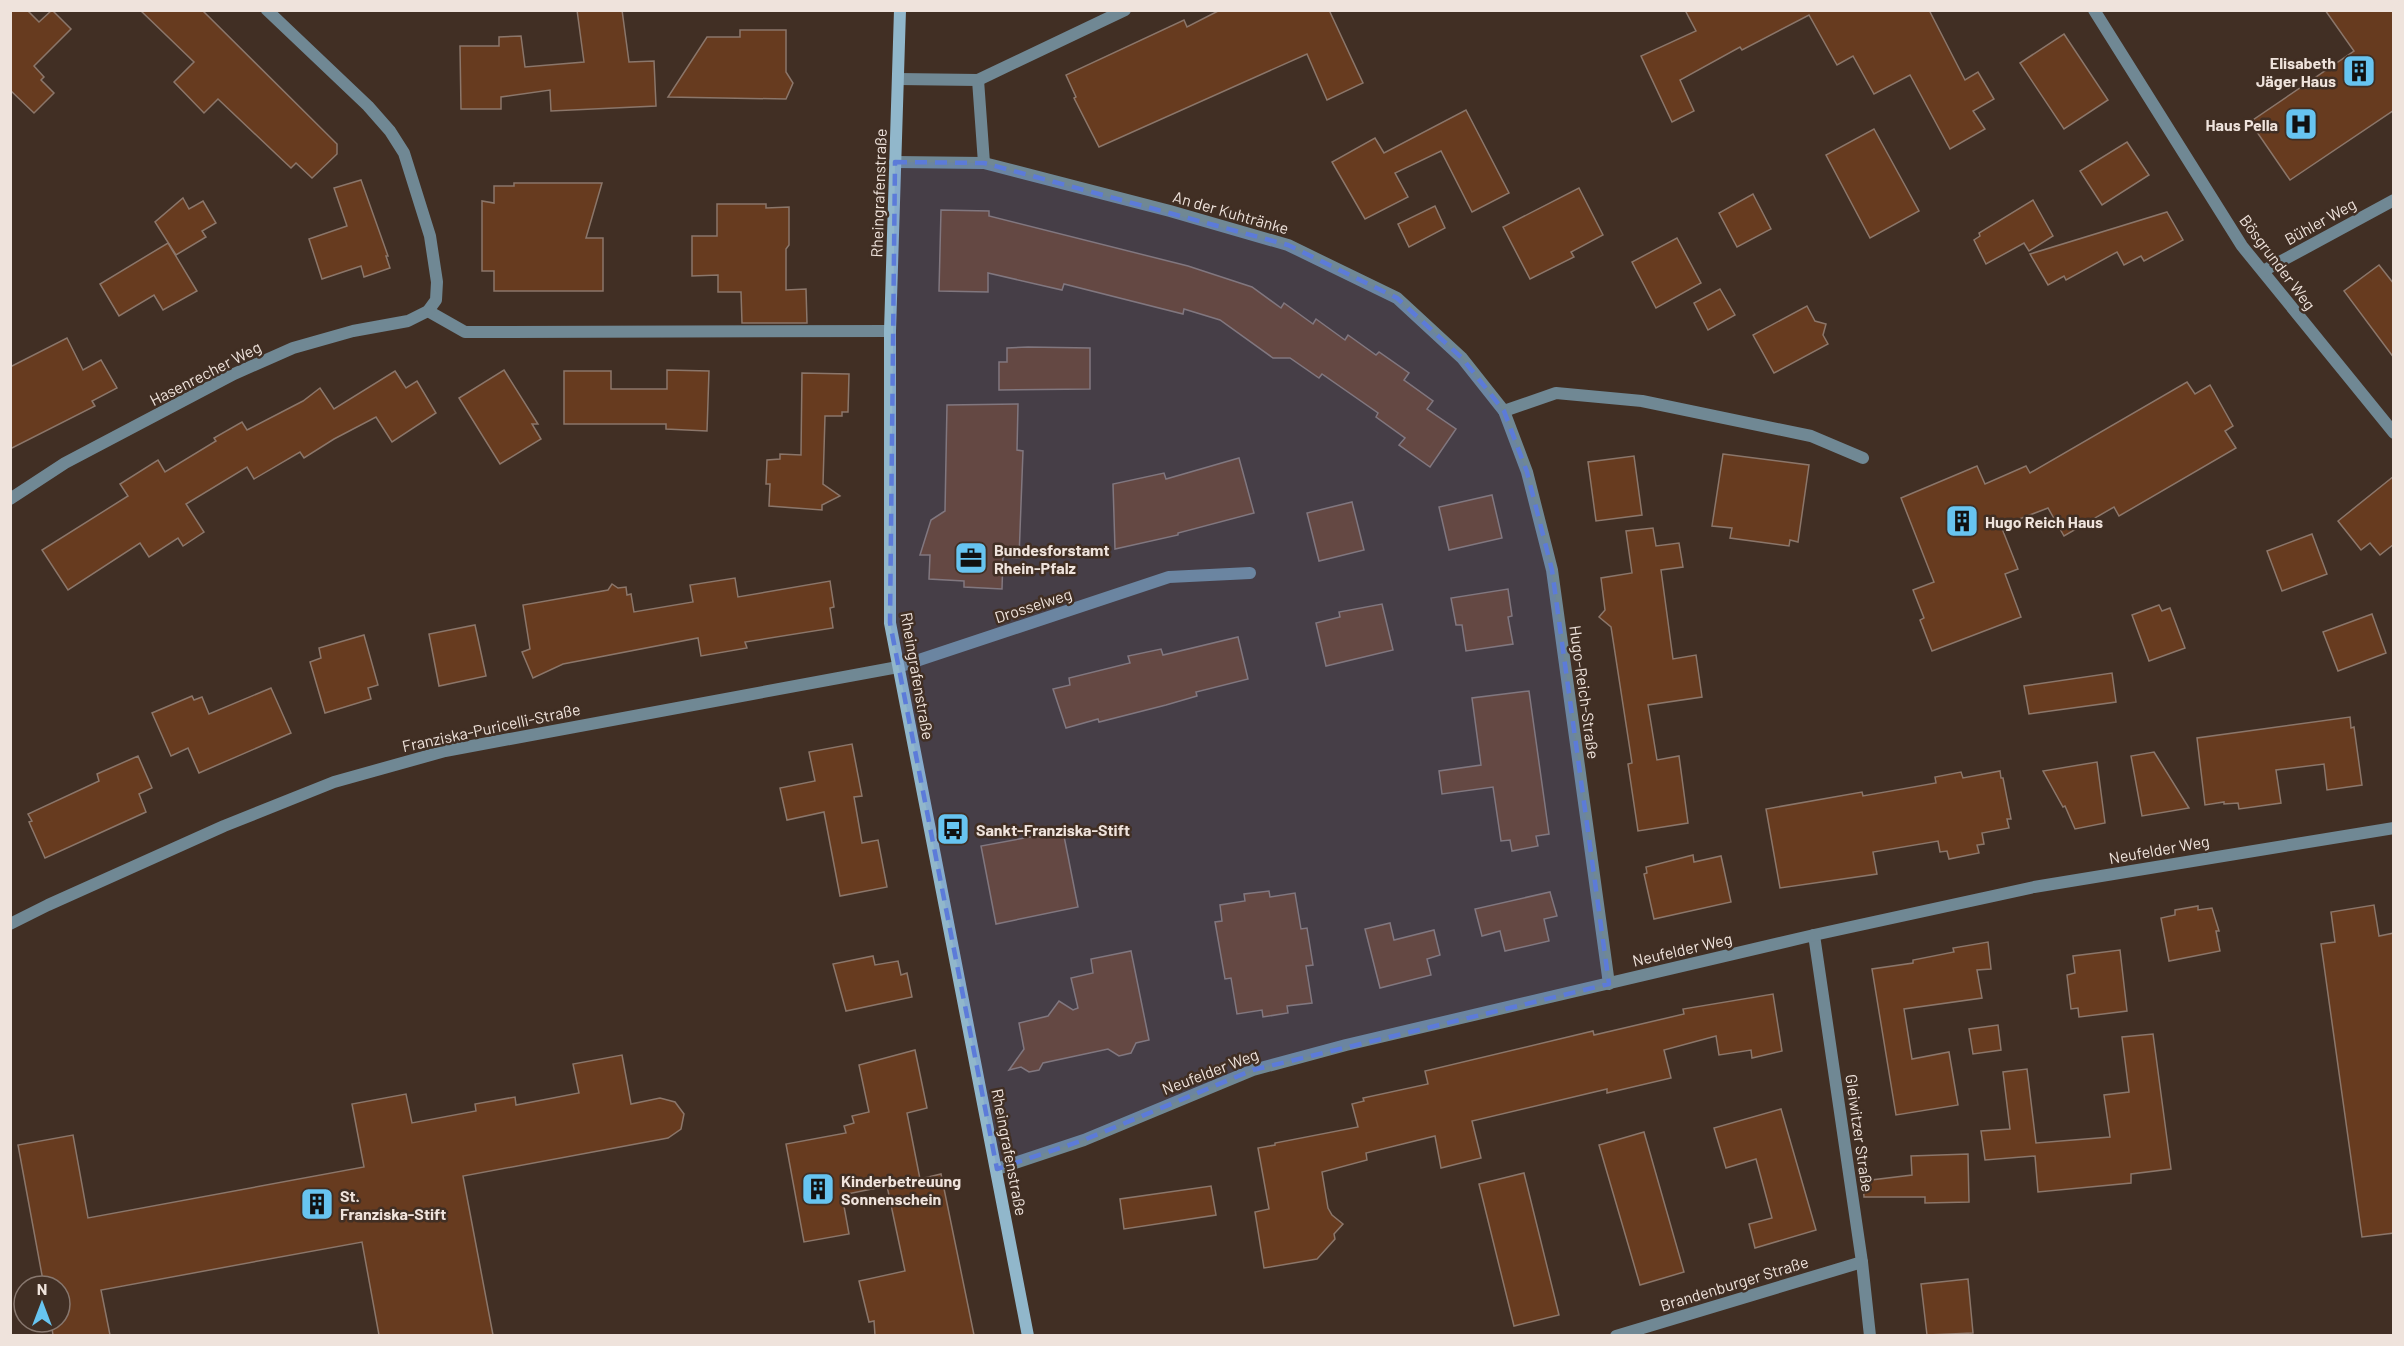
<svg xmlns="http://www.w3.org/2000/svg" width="2404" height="1346" viewBox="0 0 2404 1346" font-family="Barlow,sans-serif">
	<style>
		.building { fill: #673b1f; stroke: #8b766a; stroke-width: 1.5 }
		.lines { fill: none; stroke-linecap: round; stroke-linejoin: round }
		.lane { stroke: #708894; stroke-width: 12 }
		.street { stroke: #708894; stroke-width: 12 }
		.secondary { stroke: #91b7cb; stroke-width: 12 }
		.marked { fill: #5c7bd9; fill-opacity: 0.2; stroke: #5c7bd9; stroke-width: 4.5; stroke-dasharray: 12 8; stroke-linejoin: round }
		.labels { text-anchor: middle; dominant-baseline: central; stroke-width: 5; stroke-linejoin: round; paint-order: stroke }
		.poi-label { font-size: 16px; font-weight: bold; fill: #efe3dc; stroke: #412f24; text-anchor: start }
		.street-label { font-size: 16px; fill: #efe3dc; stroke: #412f24 }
	</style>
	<rect width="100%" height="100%" fill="#412f24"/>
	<g class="building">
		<path d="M10 10H27L39 22 52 10 71 29 34 66 44 77 41 80 54 93 34 113 10 90Z"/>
		<path d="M140 10H202L337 144V154L312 178 296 163 291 168 218 99 204 113 174 82 194 62Z"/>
		<path d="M577 10H622L629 62 654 61 656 106 551 111 550 90 501 97V109H461L460 46H499V37L521 36 525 67 584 62Z"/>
		<path d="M1220 10H1329L1363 83 1327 100 1307 54 1099 147 1074 98 1076 97 1066 75 1184 20 1187 27Z"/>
		<path d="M1685 10H1929L1965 80 1978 72 1994 99 1973 111 1985 129 1950 149 1910 75 1874 94 1853 56 1837 65 1809 15 1742 50 1740 47 1680 80 1694 111 1672 122 1641 56 1696 31Z"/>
		<path d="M2325 10H2394V110L2290 180 2250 122 2354 51Z"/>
		<path d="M740 30H786V72L793 83 786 99 668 97 707 37H740Z"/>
		<path d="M2064 34 2108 100 2064 129 2020 63Z"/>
		<path d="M1466 110 1509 193 1472 212 1441 151 1395 173 1408 197 1365 219 1332 162 1375 138 1384 153Z"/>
		<path d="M1874 129 1919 211 1870 238 1826 155Z"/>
		<path d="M2127 142 2149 175 2102 205 2080 171Z"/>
		<path d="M361 180 388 256H386L390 268 364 277 361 266 322 279 309 239 347 226 334 188Z"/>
		<path d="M514 183H602L586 238H603V291H494V271H482V201L494 203V186H514Z"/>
		<path d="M1579 188 1603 235 1571 252 1574 257 1530 279 1503 227Z"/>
		<path d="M1753 194 1771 229 1737 247 1719 213Z"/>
		<path d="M183 198 189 209 203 201 216 223 202 231 206 237 176 255 155 222Z"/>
		<path d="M2033 200 2053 236 2029 251 2024 243 1986 264 1974 240 1980 236 1979 233Z"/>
		<path d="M717 204H766V208L789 207V245L786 249V290L806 289 807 323H742L741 292H718V275L692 276V236H717Z"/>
		<path d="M1435 206 1445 228 1409 247 1398 224Z"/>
		<path d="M941 210 989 211V216L1188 266 1252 287 1281 308 1284 303 1313 324 1316 319 1345 340 1348 335 1376 355 1379 352 1409 373 1404 380 1433 401 1427 409 1456 429 1430 467 1399 445 1405 438 1376 417 1378 413 1322 374 1319 378 1290 358H1273L1220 320 1184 309 1183 314 1064 284 1062 290 988 273V292L939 291Z"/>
		<path d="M2167 212 2183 240 2144 261 2141 256 2124 265 2117 252 2066 280 2064 276 2048 285 2030 254Z"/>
		<path d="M1677 238 1701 283 1656 308 1632 262Z"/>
		<path d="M168 243 197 291 163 310 154 295 119 316 100 284Z"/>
		<path d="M2379 265 2394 284V358L2344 291Z"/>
		<path d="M1720 289 1735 315 1708 330 1694 303Z"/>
		<path d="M1807 306 1815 321 1826 324 1823 335 1828 344 1774 373 1753 335Z"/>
		<path d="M67 338 83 370 101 360 117 388 92 401 95 406 10 449V367Z"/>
		<path d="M1028 347 1090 348V389L999 390V362H1007V348Z"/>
		<path d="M504 370 538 424H532L541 439 500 464 459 398Z"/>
		<path d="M667 370 709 371 707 431 666 429V424H564V371H611V389H667Z"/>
		<path d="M395 371 406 388 417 381 436 413 392 442 376 417 334 439 304 458 300 452 254 479 247 467 186 504 204 532 183 546 178 538 149 557 140 543 68 590 42 550 128 496 120 484 158 460 165 472 216 441 214 438 242 422 247 430 303 401 320 388 334 409Z"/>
		<path d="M802 373 849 374 848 412H842V416H825L823 484 840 496 822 505V510L769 506 770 484H766L767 460 780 459V454L801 455Z"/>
		<path d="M2187 382 2195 394 2210 385 2233 426 2225 431 2236 448 2119 516 2114 507 2064 536 2048 508 2001 526 2018 569 2005 574 2021 617 1932 651 1920 620 1924 618 1913 590 1934 582 1901 498 1977 466 1985 484 2026 466 2030 473Z"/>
		<path d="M1018 404 1017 450 1023 451 1019 558 1003 557 1002 589 964 587V581L929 579 930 555H920L931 520 945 511 947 405Z"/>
		<path d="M1723 454 1809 465 1798 542 1790 540 1789 546 1730 538 1732 528 1712 526Z"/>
		<path d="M1634 456 1642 515 1596 521 1588 462Z"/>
		<path d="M1239 458 1254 513 1178 533V535L1115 549 1113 484 1164 473 1166 479Z"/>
		<path d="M2394 476V544L2380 555 2370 543 2361 550 2338 521Z"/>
		<path d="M1492 495 1502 538 1449 550 1439 507Z"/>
		<path d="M1352 502 1364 550 1319 561 1307 513Z"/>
		<path d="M1653 528 1656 546 1679 543 1683 567 1661 570 1673 659 1696 655 1702 697 1648 705 1657 760 1679 756 1688 823 1638 831 1628 764 1632 763 1611 627 1599 617 1605 610 1601 578 1632 573 1626 531Z"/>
		<path d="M2312 534 2327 574 2282 591 2267 551Z"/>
		<path d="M735 578 738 597 830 581 834 607 830 608 833 628 745 642 747 648 701 656 698 638 563 664 533 678 522 652 530 649 523 605 608 590 612 584 618 588 626 587 627 595 631 594 634 612 693 602 690 585Z"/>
		<path d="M1508 589 1512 616 1508 617 1513 644 1466 651 1462 625H1456L1451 598Z"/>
		<path d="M1382 604 1393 650 1326 666 1316 623 1340 617 1339 612Z"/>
		<path d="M2159 605 2162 611 2170 608 2185 648 2149 661 2132 615Z"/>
		<path d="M2372 614 2386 653 2338 671 2323 632Z"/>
		<path d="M475 625 486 676 439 686 429 634Z"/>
		<path d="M364 635 378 685 368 688 371 699 325 713 310 662 321 658 319 648Z"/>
		<path d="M1238 637 1248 679 1196 692 1197 696 1166 705 1099 722 1098 719 1066 728 1053 689 1070 685 1069 678 1130 663 1128 656 1161 649 1163 655Z"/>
		<path d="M2112 673 2116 702 2029 714 2024 686Z"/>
		<path d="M271 688 291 733 199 773 188 748 171 756 152 713 192 696 194 700 202 697 209 714Z"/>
		<path d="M1529 691 1549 834 1536 836 1538 846 1512 851 1510 840 1501 841 1493 787 1442 794 1439 771 1481 765 1472 698Z"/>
		<path d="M2350 717 2351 728 2354 727 2362 785 2327 790 2324 764 2276 770 2281 803 2239 809 2238 803 2224 804V802L2205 805 2197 738Z"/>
		<path d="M852 744 862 796 854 797 862 843 878 840 887 887 840 896 824 812 787 820 780 788 815 781 809 752Z"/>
		<path d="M2154 752 2189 808 2142 816 2131 756Z"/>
		<path d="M138 756 152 788 139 794 146 812 45 858 29 822 32 821 28 814 99 781 97 774Z"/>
		<path d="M2097 762 2105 823 2075 829 2065 806 2063 807 2043 771Z"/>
		<path d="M2000 771 2001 778H2003L2011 819H2007L2009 828 1982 833 1984 844 1977 845 1979 853 1949 859 1947 851 1940 852 1938 841 1873 852 1877 874 1780 888 1766 809 1862 792 1863 796 1936 783 1935 777 1961 772 1963 778Z"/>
		<path d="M1063 831 1078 907 996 924 981 846Z"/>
		<path d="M1693 855 1694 862 1721 856 1731 902 1654 919 1644 874 1647 873 1646 867Z"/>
		<path d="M1269 891 1270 897 1295 893 1301 929 1307 928 1313 965 1306 966 1312 1003 1287 1006 1288 1013 1263 1017 1262 1010 1237 1014 1231 978 1225 979 1215 922 1222 921 1220 905 1245 901 1244 894Z"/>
		<path d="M1550 892 1557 916 1544 919 1549 941 1505 951 1500 931 1482 936 1475 909Z"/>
		<path d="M2374 905 2379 936 2394 933V1233L2362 1237 2321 944 2335 942 2331 912Z"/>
		<path d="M2198 906V910L2212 908 2219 931H2216L2220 951 2169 961 2161 918 2175 915V910Z"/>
		<path d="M1390 923 1394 940 1434 930 1440 955 1427 959 1431 975 1380 988 1365 929Z"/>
		<path d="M1988 942 1991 969 1977 970 1982 998 1904 1009 1912 1059 1949 1052 1958 1105 1896 1115 1872 969 1913 963V960L1954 952 1953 948Z"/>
		<path d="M2120 950 2127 1011 2079 1017 2078 1008 2071 1009 2067 975 2075 973 2073 956Z"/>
		<path d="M1131 951 1149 1040 1136 1043 1131 1053 1119 1056 1108 1049 1043 1063 1039 1070 1029 1072 1021 1067 1009 1070 1024 1049 1019 1023 1048 1016 1059 1001 1073 1010 1078 1008 1071 978 1093 973 1091 959Z"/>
		<path d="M873 956 875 965 898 961 901 975 907 973 912 997 846 1011 833 964Z"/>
		<path d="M1773 994 1782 1051 1752 1058 1751 1050 1719 1055 1716 1036 1664 1050 1671 1078 1607 1093V1089L1472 1121 1481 1158 1441 1168 1435 1136 1366 1153 1367 1160 1322 1172 1328 1208 1332 1215 1343 1224 1334 1234 1335 1239 1317 1259 1264 1268 1255 1212 1269 1209 1258 1148 1275 1145V1143L1358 1127 1352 1104 1364 1101 1363 1098 1428 1084 1425 1071 1593 1031 1594 1035 1684 1014 1683 1009Z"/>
		<path d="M1998 1025 2001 1050 1973 1054 1969 1029Z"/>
		<path d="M2153 1034 2171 1169 2131 1174V1183L2038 1192 2035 1156 1985 1160 1981 1131 2010 1129 2003 1072 2027 1069 2036 1143 2110 1137 2104 1095 2129 1092 2122 1037Z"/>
		<path d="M915 1050 927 1108 907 1113 920 1179 941 1174 974 1335H875L874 1321 869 1322 859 1281 905 1271 887 1186 842 1195 849 1234 804 1242 786 1144 846 1133 844 1126 854 1123 852 1116 869 1112 859 1065Z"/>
		<path d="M622 1055 631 1104 660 1098 675 1102 684 1114 681 1129 668 1138 463 1176 493 1335H379L362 1242 101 1290 110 1335H53L51 1322H60V1286H44L18 1145 73 1135 88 1218 364 1167 352 1104 406 1094 412 1123 476 1111 475 1104 515 1097 516 1105 579 1093 573 1064Z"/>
		<path d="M1781 1109 1816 1230 1755 1248 1749 1224 1772 1218 1756 1159 1726 1168 1714 1128Z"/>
		<path d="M1644 1132 1684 1272 1640 1285 1599 1145Z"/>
		<path d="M1968 1154 1969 1202 1925 1203V1197H1864L1863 1181 1912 1175 1911 1156Z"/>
		<path d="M1524 1173 1559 1315 1514 1326 1479 1184Z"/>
		<path d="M1211 1186 1216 1215 1124 1229 1120 1199Z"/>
		<path d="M1968 1279 1973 1333 1927 1335 1921 1284Z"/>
	</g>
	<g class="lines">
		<g class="lane">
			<path d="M978 80 984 163"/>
			<path d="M428 311 465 332 890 331"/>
			<path d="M1504 411 1556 393 1642 401 1811 436 1863 458"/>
		</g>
		<g class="street">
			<path d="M2094 10 2242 246 2394 433"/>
			<path d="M898 79 978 80 1125 10"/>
			<path d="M895 162 984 163 1170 211 1288 245 1397 298 1462 358 1504 411 1527 472 1552 570 1609 984"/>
			<path d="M2263 271 2394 200"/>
			<path d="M10 499 65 463 234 374 293 348 353 331 408 321 428 311 436 300 437 282 430 236 404 153 390 131 368 106 267 10"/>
			<path d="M10 924 48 905 224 826 334 782 445 751 898 667 1169 577 1250 573"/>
			<path d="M1814 935 1862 1262 1870 1336"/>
			<path d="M997 1169 1084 1140 1253 1070 1346 1045 1814 935 2034 887 2394 828"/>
			<path d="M1616 1336 1862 1262"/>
		</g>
		<path class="secondary" d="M900 10 890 331V623L1028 1336"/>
	</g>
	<path class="marked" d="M895 162 984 163 1288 245 1397 298 1462 358 1504 411 1527 472 1552 570 1609 984 1253 1070 1084 1140 997 1169 890 623Z"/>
	<defs>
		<g id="building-square" transform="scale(1.725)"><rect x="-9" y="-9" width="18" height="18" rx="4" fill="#67c4f0" stroke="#412f24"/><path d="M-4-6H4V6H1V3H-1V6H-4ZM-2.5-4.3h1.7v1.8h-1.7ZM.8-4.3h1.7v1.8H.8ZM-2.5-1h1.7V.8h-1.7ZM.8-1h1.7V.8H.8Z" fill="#111"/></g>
		<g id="hospital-square" transform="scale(1.725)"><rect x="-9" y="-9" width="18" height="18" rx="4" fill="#67c4f0" stroke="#412f24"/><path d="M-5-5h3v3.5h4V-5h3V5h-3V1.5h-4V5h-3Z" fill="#111"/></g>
		<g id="office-square" transform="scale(1.725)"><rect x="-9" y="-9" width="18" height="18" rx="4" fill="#67c4f0" stroke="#412f24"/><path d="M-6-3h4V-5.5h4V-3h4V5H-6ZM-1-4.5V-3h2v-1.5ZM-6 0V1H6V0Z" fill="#111"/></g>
		<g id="bus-square" transform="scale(1.725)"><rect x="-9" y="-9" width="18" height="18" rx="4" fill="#67c4f0" stroke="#412f24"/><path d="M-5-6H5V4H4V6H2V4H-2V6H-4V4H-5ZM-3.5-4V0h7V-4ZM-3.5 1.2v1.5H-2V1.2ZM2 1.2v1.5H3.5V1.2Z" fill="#111"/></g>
	</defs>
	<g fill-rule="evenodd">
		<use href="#building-square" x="2359" y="71"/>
		<use href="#hospital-square" x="2301" y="124"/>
		<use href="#building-square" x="1962" y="521"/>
		<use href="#office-square" x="971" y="558"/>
		<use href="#bus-square" x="953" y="829"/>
		<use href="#building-square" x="818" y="1189"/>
		<use href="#building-square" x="317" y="1204"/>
	</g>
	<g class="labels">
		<g class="poi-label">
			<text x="2336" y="62" text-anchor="end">Elisabeth<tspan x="2336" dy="18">Jäger Haus</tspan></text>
			<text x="2278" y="124" text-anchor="end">Haus Pella</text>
			<text x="1985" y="521">Hugo Reich Haus</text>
			<text x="994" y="549">Bundesforstamt<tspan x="994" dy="18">Rhein-Pfalz</tspan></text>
			<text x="976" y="829">Sankt-Franziska-Stift</text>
			<text x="841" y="1180">Kinderbetreuung<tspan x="841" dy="18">Sonnenschein</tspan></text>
			<text x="340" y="1195">St.<tspan x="340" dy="18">Franziska-Stift</tspan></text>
		</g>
		<g class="street-label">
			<text transform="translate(878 193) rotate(-88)">Rheingrafenstraße</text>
			<text transform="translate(1231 212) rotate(16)">An der Kuhtränke</text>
			<text transform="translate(2320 221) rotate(-29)">Bühler Weg</text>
			<text transform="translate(2278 262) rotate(53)">Bösgrunder Weg</text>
			<text transform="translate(205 373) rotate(-27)">Hasenrecher Weg</text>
			<text transform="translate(1033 605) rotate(-18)">Drosselweg</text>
			<text transform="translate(918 676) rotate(80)">Rheingrafenstraße</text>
			<text transform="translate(1585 692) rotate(82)">Hugo-Reich-Straße</text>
			<text transform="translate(491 727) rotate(-12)">Franziska-Puricelli-Straße</text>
			<text transform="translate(2159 849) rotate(-10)">Neufelder Weg</text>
			<text transform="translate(1682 949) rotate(-13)">Neufelder Weg</text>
			<text transform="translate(1210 1071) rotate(-21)">Neufelder Weg</text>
			<text transform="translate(1860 1133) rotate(82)">Gleiwitzer Straße</text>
			<text transform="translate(1010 1152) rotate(79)">Rheingrafenstraße</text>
			<text transform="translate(1734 1283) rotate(-17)">Brandenburger Straße</text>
		</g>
	</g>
	<rect width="2404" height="1346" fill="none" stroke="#efe3dc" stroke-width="24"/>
	<g transform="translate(42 1304)"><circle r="28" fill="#412f24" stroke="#87776e" stroke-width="1.5"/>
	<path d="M0-4.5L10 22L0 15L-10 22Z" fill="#67c4f0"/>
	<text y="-9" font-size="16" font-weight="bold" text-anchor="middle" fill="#efe3dc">N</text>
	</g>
</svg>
